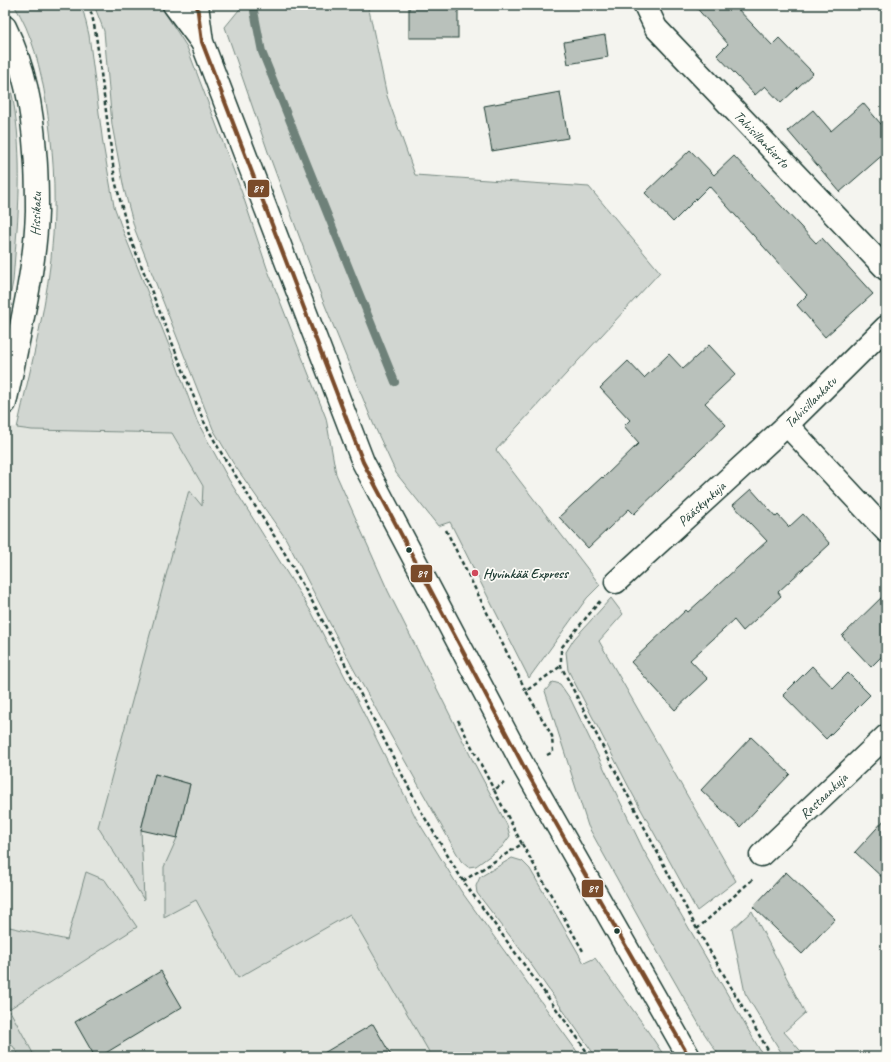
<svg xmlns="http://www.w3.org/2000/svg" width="891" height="1062" viewBox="0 0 891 1062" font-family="Caveat,sans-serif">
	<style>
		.built { fill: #e2e5df }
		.green { fill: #d1d6d1; stroke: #788a82 }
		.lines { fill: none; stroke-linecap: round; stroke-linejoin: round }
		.stream { stroke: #6e8179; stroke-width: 8 }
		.building { fill: #b9c1bb; stroke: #1f3d34 }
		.minor-casing { stroke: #1f3d34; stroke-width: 25 }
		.secondary-casing { stroke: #1f3d34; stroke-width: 25 }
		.path { stroke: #1f3d34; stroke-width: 2.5; stroke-dasharray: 4 3; stroke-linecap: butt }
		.minor { stroke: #fdfcf7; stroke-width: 22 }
		.secondary { stroke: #fdfcf7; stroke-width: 22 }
		.bus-1-casing { stroke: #fdfcf7; stroke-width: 7 }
		.bus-1 { stroke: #7a4b2a; stroke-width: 4 }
		.bus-dot { fill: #1f3d34; stroke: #fdfcf7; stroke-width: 1.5 }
		.poi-dot { fill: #d1495b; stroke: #fdfcf7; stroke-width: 1.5 }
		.labels { text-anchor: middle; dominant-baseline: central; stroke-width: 3.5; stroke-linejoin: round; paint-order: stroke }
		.street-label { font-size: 14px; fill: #1f3d34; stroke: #fdfcf7 }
		.poi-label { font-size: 14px; font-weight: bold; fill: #1f3d34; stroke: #fdfcf7; text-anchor: start }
		.line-badge { stroke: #fdfcf7; stroke-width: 1.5 }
		.badge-label { font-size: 11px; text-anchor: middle; font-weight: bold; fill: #fff }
	</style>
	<rect width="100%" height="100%" fill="#f4f4ef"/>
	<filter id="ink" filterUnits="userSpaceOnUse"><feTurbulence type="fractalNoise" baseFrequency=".025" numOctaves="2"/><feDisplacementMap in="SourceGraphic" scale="8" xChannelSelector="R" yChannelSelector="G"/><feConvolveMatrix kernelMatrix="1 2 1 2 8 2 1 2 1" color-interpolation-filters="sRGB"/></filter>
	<g filter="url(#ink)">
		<path class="built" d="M5 426 32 430 172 433 203 486 514 1057H5Z"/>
		<g class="green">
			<path d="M14 5H80L84 14 89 35 103 144 114 206 123 231 174 358 197 421 229 480 312 613 357 700 416 818 461 891 581 1057H432L350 914 238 978 196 900 164 917V867L177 838 190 784 155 774 141 830 144 900 98 827 189 490 202 506 203 486 172 433 32 430 17 428C31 365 49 300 53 235 56 190 53 146 46 102 41 70 32 32 14 5Z"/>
			<path d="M94 5H160L187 47 242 193 267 268 326 418 336 474 388 591 473 761 507 825 510 836 502 847 476 866 468 867 461 861 353 668 286 539 233 463 213 429 135 230 124 189 112 125 104 31Z"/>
			<path d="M243 5H368L387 96 415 175 589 187 660 272 496 450 600 585 587 598 529 678 450 522 438 526 396 473 373 423 322 298 268 152 225 27Z"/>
			<path d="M5 66C22 122 21 184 16 242 15 255 14 268 13 281 11 293 8 305 5 317Z"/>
			<path d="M611 598 623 614 599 641 736 881 697 911 632 793 568 670 566 652 574 639Z"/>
			<path d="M553 682 560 684 571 700 644 851 764 1057H720L704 1033 652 942 588 826 545 691Z"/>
			<path d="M512 858 522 861 530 869 584 963 595 958 641 1021 665 1057H596L523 953 477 893 476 886 480 877Z"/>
			<path d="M86 872 105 880 137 927 9 1009 35 1057H20L13 1046 5 1043V926L67 940Z"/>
			<path d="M752 911 805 1013 784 1032 806 1057H784L745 993 732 929Z"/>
		</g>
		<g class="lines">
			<path class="stream" d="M254 11 262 52 395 382"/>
		</g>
		<g class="building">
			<rect x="409" y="5" width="49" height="33"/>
			<path d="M694 5H734L772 45 779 38 813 73 781 103 765 86 755 95 717 55 728 44Z"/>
			<path d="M605 35 608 57 568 64 564 42Z"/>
			<path d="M560 92 568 138 492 151 484 106Z"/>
			<path d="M863 103 886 130V152L840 192 788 131 813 110 831 131Z"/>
			<path d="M690 150 714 175 734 156 816 243 822 238 873 294 825 337 797 305 807 295 709 186 673 222 645 193Z"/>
			<path d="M709 345 736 374 705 403 726 425 634 514 629 509 588 548 559 517 602 477 603 478 639 443 624 426 630 420 600 388 628 361 644 378 669 354 683 369Z"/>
			<path d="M751 489 776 517 778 515 789 527 803 514 830 544 778 592 781 596 743 631 734 620 690 660 708 679 675 710 631 662 686 610 688 612 767 541 733 505Z"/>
			<path d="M886 593V652L871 667 842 636Z"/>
			<path d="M812 666 833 688 848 673 870 695 826 739 783 695Z"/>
			<path d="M751 737 790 774 740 827 701 790Z"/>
			<path d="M155 774 190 784 177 838 141 830Z"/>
			<path d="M886 818V881L855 852Z"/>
			<path d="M786 872 835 919 802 954 753 907Z"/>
			<path d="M161 971 182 1007 99 1057H95L75 1022Z"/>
			<path d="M373 1024 392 1057H317Z"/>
		</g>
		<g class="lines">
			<g class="minor-casing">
				<g id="minor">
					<path id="s1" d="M645 5 656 28 886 269"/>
					<path d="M5 27C25 68 32 107 35 152 37 172 37 192 37 212 36 241 32 269 27 296 20 332 13 368 5 403"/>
					<path d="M787 425 886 531"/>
					<path id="s2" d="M616 582 787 425 886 327"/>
					<path id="s3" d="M761 855 886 736"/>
				</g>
			</g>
			<g class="secondary-casing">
				<g id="secondary">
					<path d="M174 5 201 41"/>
					<path d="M197 5 202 42 363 462 525 769 689 1057"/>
				</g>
			</g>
			<g class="path">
				<path d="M88 5 92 15 96 35 115 180 129 235 203 420 223 456 280 545 317 610 422 813 463 881 579 1040 590 1057"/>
				<path d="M446 530 526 691"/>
				<path d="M600 601 561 648V666L697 929 772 1057"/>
				<path d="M458 720 494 790"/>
				<path d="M547 755 553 752 552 736 526 691 561 666"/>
				<path d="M522 844 583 951"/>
				<path d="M463 881 522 844 494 790 504 783"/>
				<path d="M697 929 753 879"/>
			</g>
			<use href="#minor" class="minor"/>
			<use href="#secondary" class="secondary"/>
			<g class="bus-1-casing">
				<path id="bus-1" d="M197 5 202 42 363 462 525 769 689 1057"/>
			</g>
			<use href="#bus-1" class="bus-1"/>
		</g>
	</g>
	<g class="bus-dot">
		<circle cx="409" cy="550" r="3.5"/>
		<circle cx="617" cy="931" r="3.5"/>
	</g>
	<circle class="poi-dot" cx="475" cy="573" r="4"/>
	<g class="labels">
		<g class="street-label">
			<text stroke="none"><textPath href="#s1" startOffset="179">Talvisillankierto</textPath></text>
			<text transform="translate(36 214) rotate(-88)">Hissikatu</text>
			<text stroke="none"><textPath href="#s2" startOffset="265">Talvisillankatu</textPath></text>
			<text stroke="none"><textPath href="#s2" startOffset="116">Pääskynkuja</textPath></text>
			<text stroke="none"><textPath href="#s3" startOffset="86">Rastaankuja</textPath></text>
		</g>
		<g class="poi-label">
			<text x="483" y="573">Hyvinkää Express</text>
		</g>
	</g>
	<g class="line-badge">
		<rect x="247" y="179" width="23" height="19" rx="4" fill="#7a4b2a"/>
		<rect x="410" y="564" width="23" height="19" rx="4" fill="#7a4b2a"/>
		<rect x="581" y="879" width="23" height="19" rx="4" fill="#7a4b2a"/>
	</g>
	<g class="badge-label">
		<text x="258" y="192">89</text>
		<text x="422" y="577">89</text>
		<text x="593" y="892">89</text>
	</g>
	<rect width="891" height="1062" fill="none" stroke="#fdfcf7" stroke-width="20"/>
	<rect x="10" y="10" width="871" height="1042" fill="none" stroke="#1f3d34" stroke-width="1.5" filter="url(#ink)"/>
</svg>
